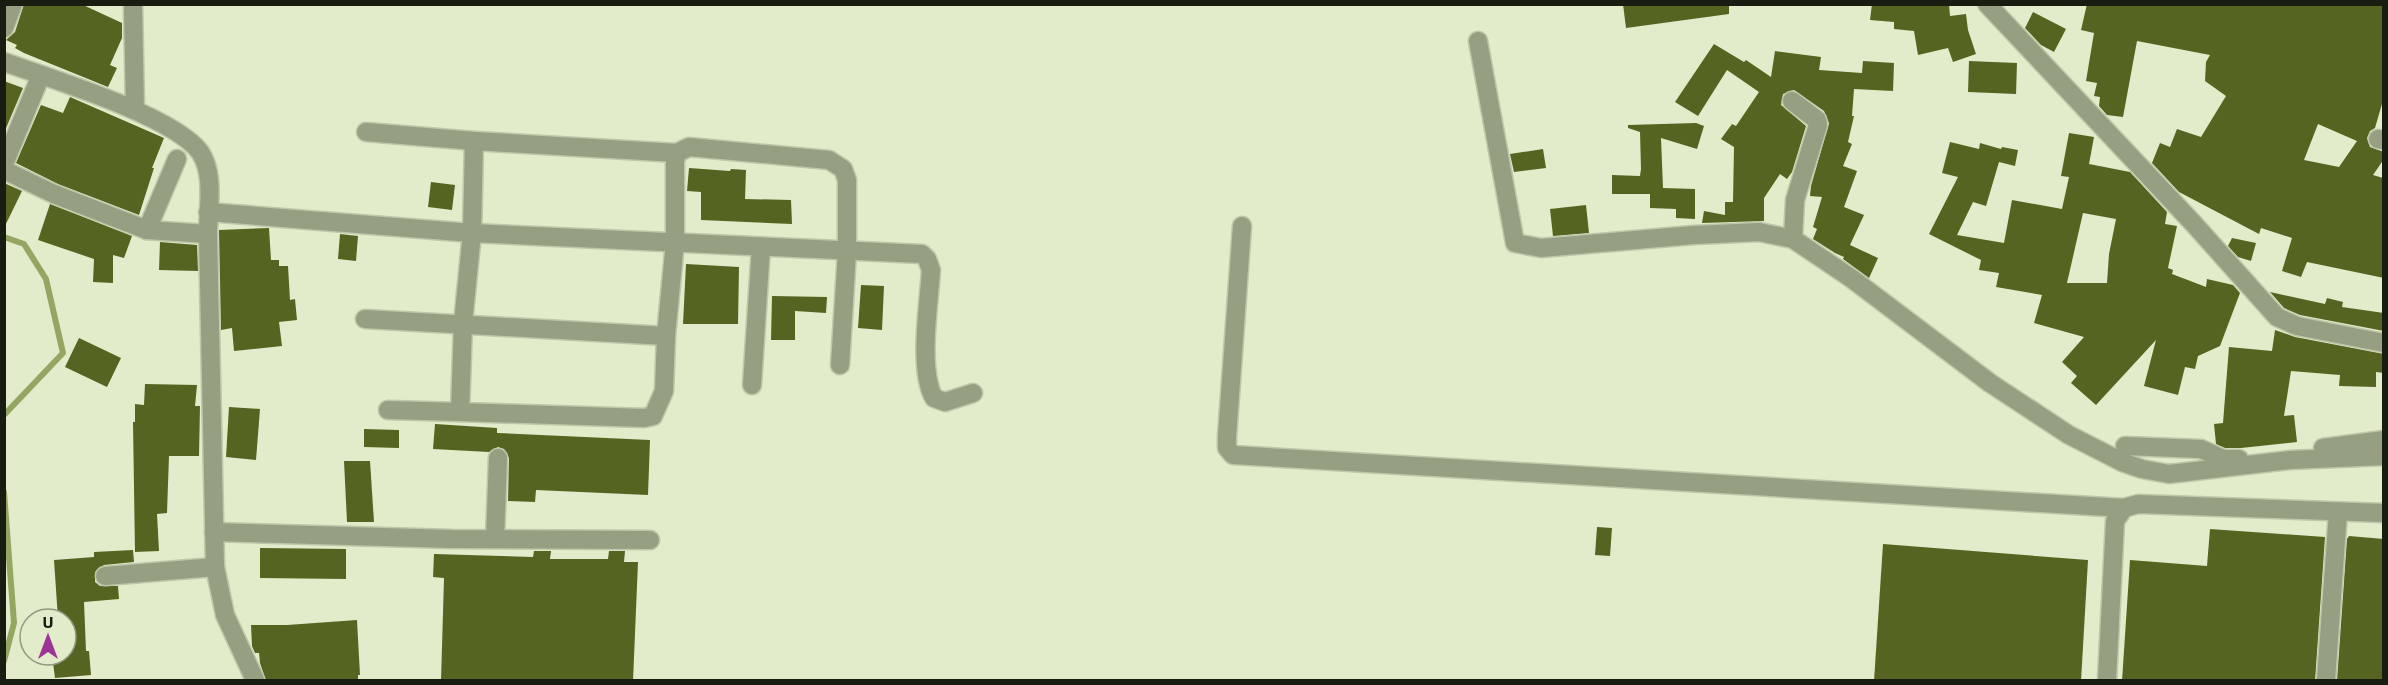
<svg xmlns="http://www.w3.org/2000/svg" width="2388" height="685" viewBox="0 0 2388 685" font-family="'Exo 2',sans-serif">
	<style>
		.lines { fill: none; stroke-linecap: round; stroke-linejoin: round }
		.stream { stroke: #95a663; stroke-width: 6 }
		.building { fill: #566421; fill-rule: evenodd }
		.minor-casing { stroke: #bec7a9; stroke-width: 21 }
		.minor { stroke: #979f83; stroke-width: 18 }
	</style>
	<rect width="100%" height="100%" fill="#e2ecca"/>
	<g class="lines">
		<g class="stream">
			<path d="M4 237 24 244 46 279 63 353 4 415"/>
			<path d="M4 492 14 623 4 661"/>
		</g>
	</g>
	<g class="building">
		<path d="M24 4H81L122 23V38L110 65 117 68 108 87 24 53 15 48 17 45 6 40 15 32Z"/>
		<path d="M1623 4H1729V14L1626 28Z"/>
		<path d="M1872 4H1949L1950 16 1966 14 1968 30 1976 54 1953 62 1948 48 1918 55 1914 31 1894 29V22L1870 20Z"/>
		<path d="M2087 4H2384V97L2375 128 2370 131 2367 138 2370 147 2384 152V159L2373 175 2383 178 2384 278 2307 262 2301 277 2282 271 2292 238 2261 228 2259 234 2179 192 2152 163 2160 143 2170 147 2177 129 2201 137 2226 96 2205 81 2206 62 2210 55 2137 41 2123 117 2107 115 2099 106 2100 97 2094 96 2097 83 2086 81 2094 33 2081 30ZM2318 124 2357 141 2339 167 2304 160Z"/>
		<path d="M2033 12 2066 29 2054 52 2041 45 2025 28Z"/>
		<path d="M1714 44 1744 62 1746 60 1771 77 1775 51 1821 57 1819 70 1862 73 1863 61 1894 63 1893 91 1854 89 1852 116H1854L1848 142 1852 144 1843 166 1857 171 1844 207 1864 215 1850 245 1878 258 1869 278 1843 259 1844 257 1835 253 1813 239 1817 229 1813 227 1822 197 1810 196 1811 186 1829 123 1824 111 1794 90 1783 94 1781 105 1806 126 1792 172 1787 179 1780 174 1764 198V221L1702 223 1704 211 1725 215V202H1733L1734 147 1721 139 1732 124 1736 126 1759 92 1727 70 1698 116 1675 102Z"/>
		<path d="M1969 61 2017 63 2016 94 1968 92Z"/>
		<path d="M4 81 23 88 4 133Z"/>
		<path d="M70 97 164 138 152 168H154L139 215 58 184 16 163 41 105 63 113Z"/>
		<path d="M1696 123 1704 126 1697 149 1661 138 1663 188 1695 189V219L1676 218V209L1650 208V194H1612V175L1640 176 1641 169 1640 132 1628 128V125Z"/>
		<path d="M2069 133 2094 137 2089 164 2130 172 2167 212 2165 224 2177 226 2168 268 2173 270 2172 274 2206 287 2207 279 2233 285 2240 293 2220 346 2198 356 2195 369 2185 367 2178 395 2144 386 2156 340 2096 405 2071 383 2077 376 2062 362 2084 337 2034 323 2042 295 1996 287 1999 273 1979 270 1981 260 1929 234 1958 177 1942 173 1950 142 1979 149 1980 143 2001 149 2002 147 2018 150 2015 166 1999 162 1986 206 1973 202 1957 235 2004 243 2012 200 2062 209 2069 177 2061 176ZM2083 213 2116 219 2109 254 2107 283H2067Z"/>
		<path d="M1543 149 1546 168 1514 172 1510 154Z"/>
		<path d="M689 168 730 171 731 169 746 170 745 199 791 200 792 224 701 220V192L687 191Z"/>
		<path d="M431 182 455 185 452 210 428 207Z"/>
		<path d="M4 183 22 191 4 228Z"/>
		<path d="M50 204 132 236 124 258 113 255V283L93 282 94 259 38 240Z"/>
		<path d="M1586 205 1589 233 1553 236 1550 209Z"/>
		<path d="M269 228 271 260H279V266H288L290 300 295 299 297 320 279 322 282 346 234 351 232 328 221 330 219 230Z"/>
		<path d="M340 234 358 236 356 261 338 259Z"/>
		<path d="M2232 238 2256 243 2251 261 2238 257 2228 246Z"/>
		<path d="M160 242 197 245 198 271 159 270Z"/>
		<path d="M686 264 739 267 738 324H683Z"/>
		<path d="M861 285 884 286 882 330 858 328Z"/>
		<path d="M2270 292 2325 304 2327 298 2343 302 2342 307 2384 313V331L2300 315 2284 308Z"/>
		<path d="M772 296 827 297 826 313 795 311V340H771Z"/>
		<path d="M2275 330 2295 337 2384 354V373L2376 372V387L2339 386 2340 375 2291 371 2284 416 2294 415 2297 442 2241 448H2225L2216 444 2214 424 2223 423 2229 347 2272 351Z"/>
		<path d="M79 338 121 358 107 387 65 367Z"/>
		<path d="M145 384 197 385 195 406H200L199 456H169L167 513 157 514 159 551 135 552 133 422H135V404L144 405Z"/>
		<path d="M229 407 260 409 256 460 226 457Z"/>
		<path d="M435 424 497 428V433L650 440 648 495 536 490 535 502 508 501 509 458 504 449 498 447 489 452 433 449Z"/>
		<path d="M364 429 399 430V448L364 447Z"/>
		<path d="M344 461H370L374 522H347Z"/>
		<path d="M1597 527 1612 528 1610 556 1595 555Z"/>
		<path d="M2210 529 2325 537 2315 681H2122L2130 560 2207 566Z"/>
		<path d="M2349 536 2384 539V681H2337L2347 539Z"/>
		<path d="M1883 544 2088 560 2081 681H1874Z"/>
		<path d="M260 548 346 549V579L260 578Z"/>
		<path d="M133 550 134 562 104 565 95 572V582L100 586H118L119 599 84 602 86 651H89L91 675 55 678 52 655H66V619H58L54 560 94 557V552Z"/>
		<path d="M534 551H551L550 559H608L609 551H625L624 562H638L633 681H441L444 578 433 577 434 554 533 557Z"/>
		<path d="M357 620 360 675H358V681H266L260 663 259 653H255L252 646 251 625H287Z"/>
	</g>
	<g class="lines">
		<g class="minor-casing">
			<g id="minor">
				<path d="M133 4 135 110"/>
				<path d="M1987 4 2193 223 2277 317 2297 326 2384 343"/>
				<path d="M4 28 13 4"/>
				<path d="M1478 41 1515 243 1541 248 1694 235 1759 232 1793 239 1851 278 1990 383 2069 435 2122 462 2142 469 2169 474 2290 460 2384 456"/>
				<path d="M4 62C49 78 174 116 200 152 215 174 208 208 208 234L215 567 225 615 255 680"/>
				<path d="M1792 101 1817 120 1818 125 1795 200 1793 239"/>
				<path d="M366 132 474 141"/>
				<path d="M2378 139 2384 140"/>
				<path d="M677 153 474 141 472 233 463 323 460 412 644 418 653 416 664 391 666 336 675 242V161L677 153 689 147 829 160 843 169 847 180V252L840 365"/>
				<path d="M4 164 41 75"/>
				<path d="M4 170 54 194 147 230 208 234"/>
				<path d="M208 212 472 233 922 254 927 259 931 270C929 304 918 369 934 398L945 402 973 393"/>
				<path d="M1242 226 1227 437V448L1233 455 2124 508"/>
				<path d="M147 230 177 159"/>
				<path d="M365 319 666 336"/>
				<path d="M752 385 761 247"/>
				<path d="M388 410 460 412"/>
				<path d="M2125 446 2201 449 2223 459H2239"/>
				<path d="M2323 448 2384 440"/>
				<path d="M214 532 452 539 650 540"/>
				<path d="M495 539 498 458"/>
				<path d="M105 576 215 567"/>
				<path d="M2107 680 2115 521 2124 508 2138 504 2384 513"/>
				<path d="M2326 680 2338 512"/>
			</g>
		</g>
		<use href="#minor" class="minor"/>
	</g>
	<rect width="2388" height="685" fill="none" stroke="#191c10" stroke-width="12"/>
	<g transform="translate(48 637)"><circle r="28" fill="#e2ecca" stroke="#929980" stroke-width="1.5"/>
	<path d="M0-4.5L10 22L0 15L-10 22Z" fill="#9d3497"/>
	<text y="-9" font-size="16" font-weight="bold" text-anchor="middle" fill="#191c10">U</text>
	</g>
</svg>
